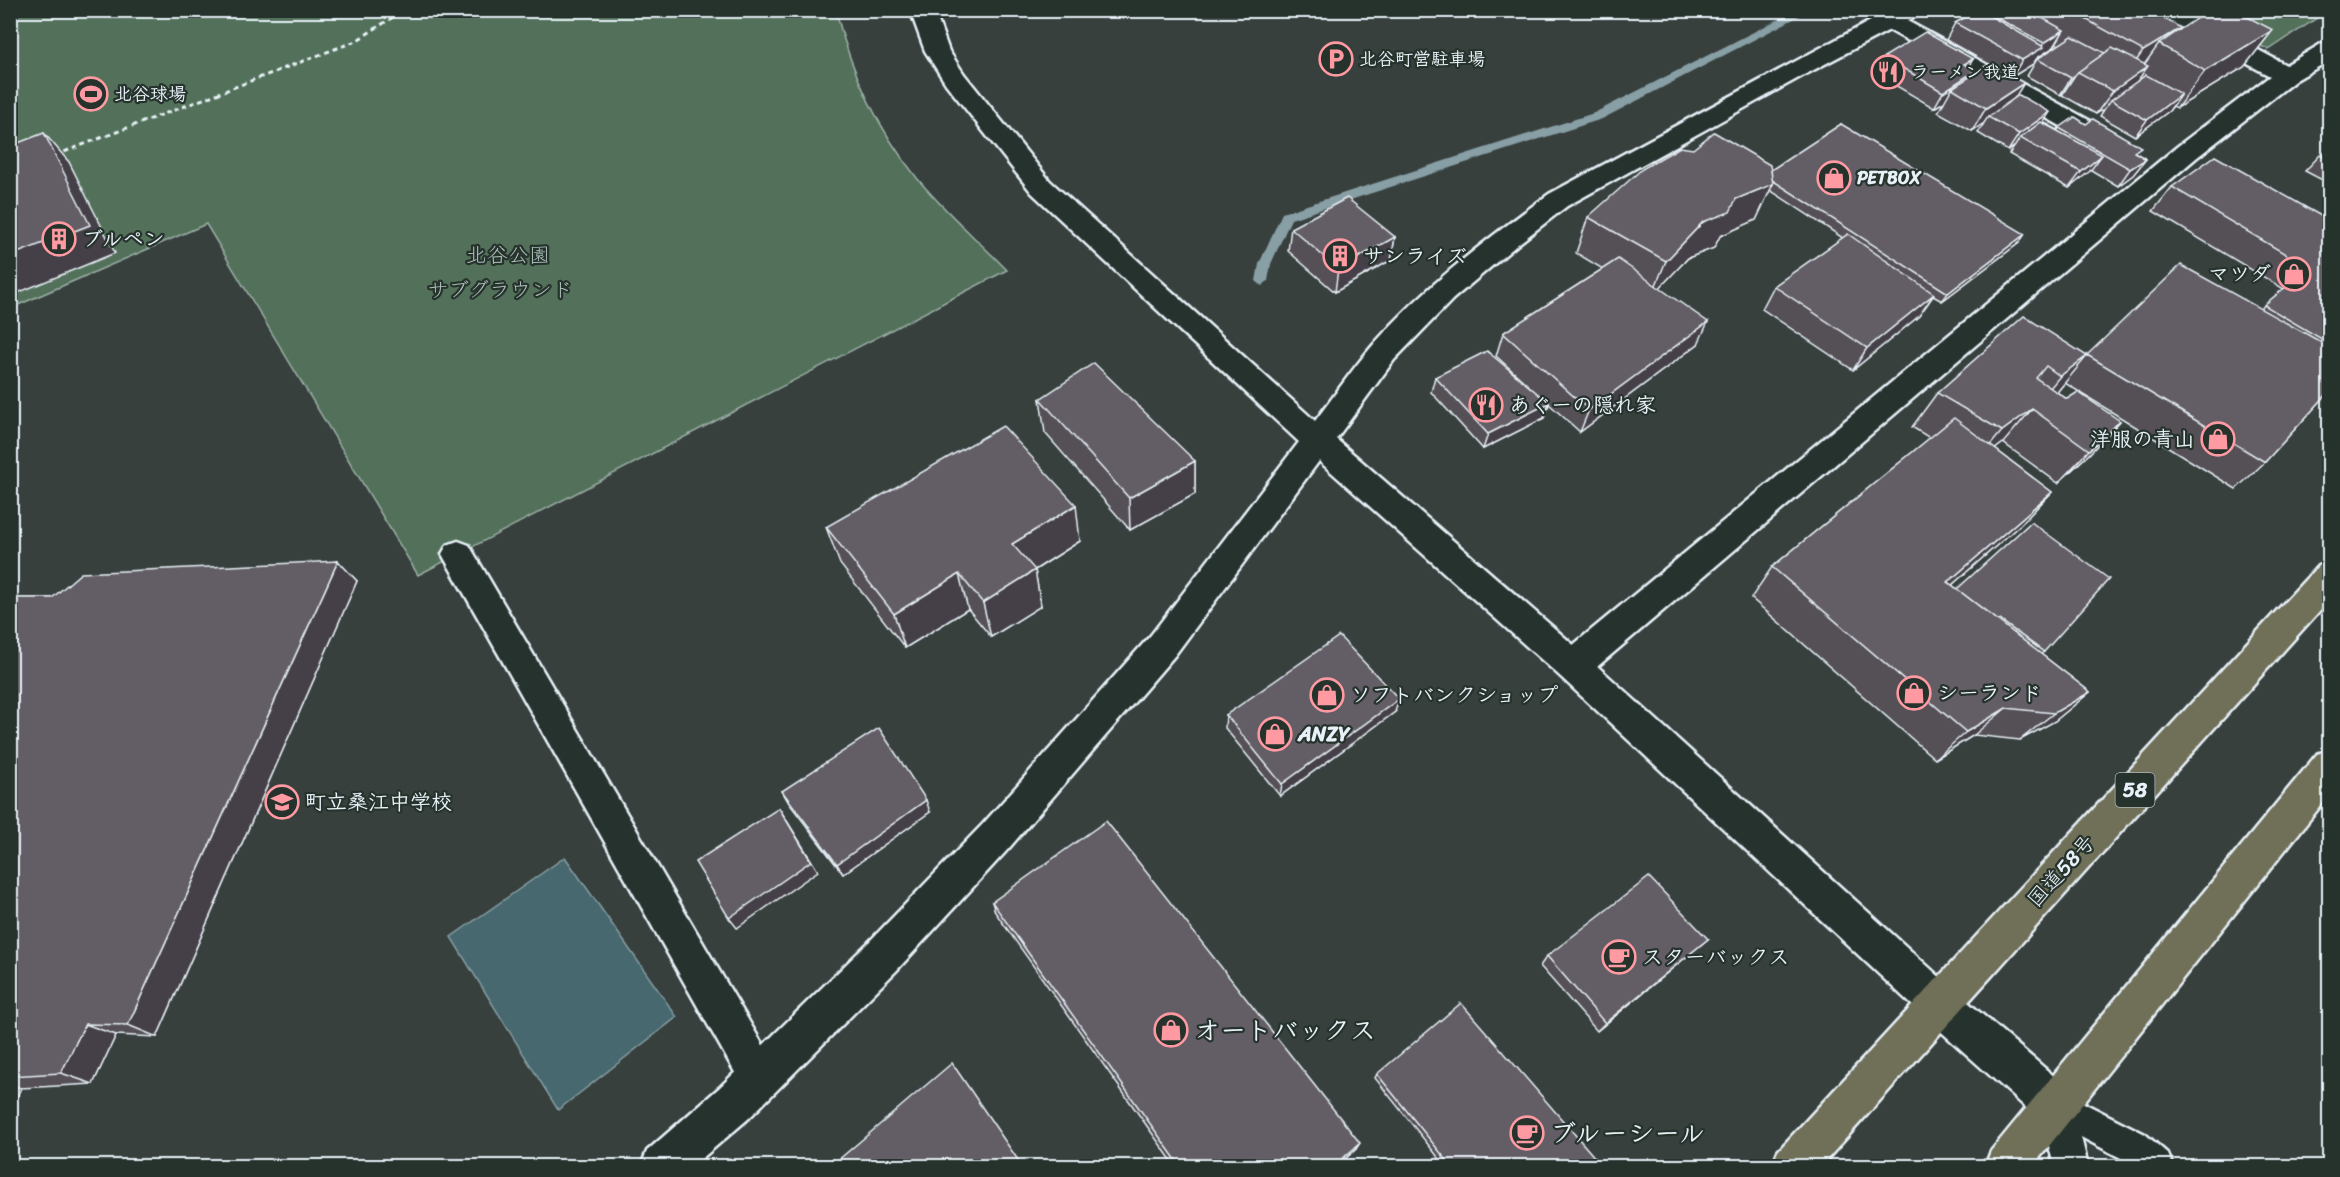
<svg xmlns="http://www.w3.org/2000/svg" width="2340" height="1177" viewBox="0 0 2340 1177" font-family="Sriracha,'Klee One',sans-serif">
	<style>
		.green { fill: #52715a; stroke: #9db1a9; stroke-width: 1.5 }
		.water { fill: #47686e; stroke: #879fa5; stroke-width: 1.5 }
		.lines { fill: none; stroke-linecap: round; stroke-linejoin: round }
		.stream { fill: #879fa5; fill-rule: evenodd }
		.lane-casing { stroke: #e8f1f8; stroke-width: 5 }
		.street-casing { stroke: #e8f1f8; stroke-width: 5 }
		.secondary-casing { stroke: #e8f1f8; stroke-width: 5 }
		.highway-casing { stroke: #e8f1f8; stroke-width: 5 }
		.path { stroke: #e8f1f8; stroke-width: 3; stroke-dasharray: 5 4; stroke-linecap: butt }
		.lane { fill: #26332d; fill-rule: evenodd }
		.street { fill: #26332d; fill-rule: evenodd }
		.secondary { fill: #26332d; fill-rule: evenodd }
		.highway { fill: #706f59; fill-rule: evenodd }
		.wall { fill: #555057; stroke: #e8f1f8; stroke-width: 1.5 }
		.shaded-wall { fill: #454147; stroke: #e8f1f8; stroke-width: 1.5 }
		.building { fill: #635d65; stroke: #e8f1f8; stroke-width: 1.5 }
		.labels { text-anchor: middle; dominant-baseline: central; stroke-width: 4.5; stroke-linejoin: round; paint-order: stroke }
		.far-poi-label { font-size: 18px; font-weight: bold; fill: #e8f1f8; stroke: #26332d; text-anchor: start }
		.shield { fill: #26332d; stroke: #aeb8bb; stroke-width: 1.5 }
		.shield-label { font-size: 20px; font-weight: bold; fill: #e8f1f8 }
		.poi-label { font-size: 21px; font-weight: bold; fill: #e8f1f8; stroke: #26332d; text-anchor: start }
		.park-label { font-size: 21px; fill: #acbeb9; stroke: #26332d }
		.street-label { font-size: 21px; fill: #e8f1f8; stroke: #26332d }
		.near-poi-label { font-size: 26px; font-weight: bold; fill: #e8f1f8; stroke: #26332d; text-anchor: start }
	</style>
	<rect width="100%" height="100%" fill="#38403e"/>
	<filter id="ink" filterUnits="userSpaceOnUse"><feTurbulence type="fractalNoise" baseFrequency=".0167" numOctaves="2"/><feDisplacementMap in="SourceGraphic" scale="12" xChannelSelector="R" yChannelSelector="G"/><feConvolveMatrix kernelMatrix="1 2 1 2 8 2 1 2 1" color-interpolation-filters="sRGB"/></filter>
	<g filter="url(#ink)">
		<g class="green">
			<path d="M11 10 836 11C851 72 878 129 917 178 942 209 979 241 1007 270L418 575 206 224 11 308Z"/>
			<path d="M2329 10 2269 50 2191 11Z"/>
		</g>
		<path class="water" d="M565 857 677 1017 558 1110 451 937Z"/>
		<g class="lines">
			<path class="stream" d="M1797 10H1811L1602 119 1291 219 1271 264 1268 281 1262 286 1256 281 1259 264 1282 213 1594 113Z"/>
			<g class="lane-casing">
				<path id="lane" d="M2056 1089 2145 1134 2168 1154 2173 1166H2130L2121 1158 2081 1137 2088 1166H2054L2039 1106 2044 1094Z"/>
			</g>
			<g class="street-casing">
				<g id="street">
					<path d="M2154 10H2184L2286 65 2321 44 2330 42V60L2296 80 2196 158 1585 677 1573 681 1561 677 1556 666 1561 655 2178 146 2270 76 2157 15Z"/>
					<path d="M1890 14 1898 16 2118 136 2122 142 2118 148 2109 150 2100 148 1882 26 1878 21 1882 16Z"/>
					<path d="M458 541 469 545 774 1064 781 1078 774 1092 760 1099 746 1092 447 563 442 554 447 545Z"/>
				</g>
			</g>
			<g class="secondary-casing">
				<path id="secondary" d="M910 10H934L949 51 964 74 1050 181 1315 421C1335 395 1353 368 1374 344 1425 286 1487 239 1549 194L1891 10H1921L1918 15 1804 75 1567 206 1518 244 1453 299 1394 360 1336 439 1585 655 1955 991 2071 1091 2077 1106 2071 1121 2056 1127 2041 1121 1927 1019 1561 677 1319 461 1175 655 1009 848 896 971 749 1118 693 1166H641L647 1151 719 1088 868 943 983 824 1151 635 1299 442 1032 193 946 84 925 51Z"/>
			</g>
			<g class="highway-casing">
				<g id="highway">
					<path d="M2330 563V599L1821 1166H1772L1778 1151 2318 566Z"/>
					<path d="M2330 750V794L2033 1166H1985L1991 1151 2317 754Z"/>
				</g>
			</g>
			<path class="path" d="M56 155 356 41 404 10"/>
			<use href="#lane" class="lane"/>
			<use href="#street" class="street"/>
			<use href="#secondary" class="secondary"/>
			<use href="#highway" class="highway"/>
		</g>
		<g class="wall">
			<path d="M1974 10H2149L2179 30H2273L2244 67 2177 108 2173 106 2169 111 2135 136 2100 116 2105 108 2096 114 2062 95 2064 92 2060 95 2027 76 2037 59 2059 45 2056 43 2054 47 2037 58 2033 64 2012 77 2014 98 2043 122 2058 130 2059 128 2136 153 2146 159 2133 175 2118 186 2091 170 2069 188 2009 154 2015 146 2008 151 1978 133 1984 123 1972 131 1938 112 1944 102 1934 108 1876 74 1884 57 1973 59 1968 66 1975 71 1973 74 1989 64 1946 40 1955 23 1972 14Z"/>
			<path d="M2330 147V184L2305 171 2320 155Z"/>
			<path d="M1771 170 2019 243 1942 301 1933 296 1919 316 1853 370 1762 309 1774 286 1843 238 1770 190 1756 220 1720 236 1714 248 1688 258 1659 288 1698 344 1580 432 1549 404 1544 418 1483 449 1431 392 1435 377 1529 386 1496 356 1503 333 1603 269 1576 253 1588 217Z"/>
			<path d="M2172 187 2330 221V391L2265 462 2236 489 2065 383 2057 392 2067 399 2120 421 2089 454 2058 483 2003 443 1995 449 2052 492 2021 524 1952 585 2044 652 2041 654 2090 692 2055 721 2020 740 1974 735 1935 759 1751 598 1772 567 1930 438 1912 427 1937 393 2086 356 2260 309 2284 289 2153 211Z"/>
			<path d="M1291 228 1395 237 1391 260 1335 292 1288 251Z"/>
			<path d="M1040 399 1195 461V494L1130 530 1045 433Z"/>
			<path d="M826 527 1080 541 1035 570 1041 606 991 637 968 609 905 648 840 564Z"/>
			<path d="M338 561 357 581 157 1037 116 1035 93 1084 21 1088 10 1116V598H52Z"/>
			<path d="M1395 712 1280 796 1225 728 1226 715Z"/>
			<path d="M782 791 930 812 843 874 789 803Z"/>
			<path d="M992 902 1356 1149 1336 1167H1176L995 912Z"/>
			<path d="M1708 939 1697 948 1597 1031 1540 966 1547 956Z"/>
			<path d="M1377 1074 1603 1167H1446L1375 1078Z"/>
		</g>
		<g class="shaded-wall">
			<path d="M2181 28 2166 48 2159 44 2141 69 2123 80 2143 51Z"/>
			<path d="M2064 30 2054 47 2037 58 2033 64 2012 77 2022 60 2040 49 2044 43Z"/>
			<path d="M2273 30 2244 67 2177 108 2205 71Z"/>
			<path d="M1973 59 1963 76 1964 64Z"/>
			<path d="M2148 66 2131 90 2111 100 2105 108 2096 114 2113 91Z"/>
			<path d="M1975 71 1966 87 1952 88 1944 102 1934 108 1943 92Z"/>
			<path d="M2075 75 2064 92 2060 95 2071 78Z"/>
			<path d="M2024 83 2009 107 1988 117 1984 123 1972 131 1986 108Z"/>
			<path d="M2181 94 2169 111 2135 136 2147 120Z"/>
			<path d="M2050 112 2039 129 2020 138 2015 146 2008 151 2019 134Z"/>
			<path d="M44 133 69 162 115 253 10 296V256Z"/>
			<path d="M2102 155 2090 171 2069 188 2081 172Z"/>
			<path d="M2146 159 2133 175 2118 186 2130 169Z"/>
			<path d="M1773 184 1756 220 1720 236 1714 248 1688 258 1651 297 1666 261 1703 222 1736 199Z"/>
			<path d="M2025 234 2019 243 1942 301 1948 293Z"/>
			<path d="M1395 237 1391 260 1335 292 1338 269Z"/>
			<path d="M1934 294 1919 316 1853 370 1867 348Z"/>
			<path d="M1708 322 1698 344 1580 432 1589 410Z"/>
			<path d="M2087 356 2058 391 2031 411 2060 376Z"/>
			<path d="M1549 403 1544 418 1483 449 1488 434Z"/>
			<path d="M2032 409 2003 443 1974 465 2002 431Z"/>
			<path d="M2120 421 2089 454 2058 483 2089 450Z"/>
			<path d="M1195 461V494L1130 530 1129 498Z"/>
			<path d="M2052 492 2021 524 1920 613 1948 582Z"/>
			<path d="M1076 505 1080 541 1019 580 1012 544Z"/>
			<path d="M338 561 357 581 157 1037 128 1025Z"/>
			<path d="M1035 570 1041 606 991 637 983 603Z"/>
			<path d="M959 574 968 609 905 648 894 614Z"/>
			<path d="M2090 692 2055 721 2020 740 2054 713Z"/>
			<path d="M1399 699 1395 712 1280 796 1282 784Z"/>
			<path d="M2006 708 1974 735 1935 759 1966 732Z"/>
			<path d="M926 800 930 812 843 874 837 864Z"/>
			<path d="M779 808 818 871 737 928 729 918Z"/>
			<path d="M1708 939 1697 948 1597 1031 1605 1023Z"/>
			<path d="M85 1024 116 1035 93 1084 61 1073Z"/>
			<path d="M10 1085 21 1088 10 1116Z"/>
			<path d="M1360 1143 1356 1149 1336 1167H1333Z"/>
			<path d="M1018 1160 1022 1167H1012Z"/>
		</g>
		<g class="building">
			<path d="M1979 10H1980L2044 47 2022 60 1955 23Z"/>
			<path d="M1982 10H2028L2064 30 2044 43Z"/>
			<path d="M2069 10H2149L2181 28 2143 51Z"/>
			<path d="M2209 10H2234L2273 30 2205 71 2159 44Z"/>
			<path d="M1925 32 1973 59 1964 64 1975 71 1943 92 1884 57Z"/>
			<path d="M2072 36 2105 53 2078 72 2075 75 2071 78 2037 59Z"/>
			<path d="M2112 48 2148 66 2113 91 2078 72Z"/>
			<path d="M1990 64 2024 83 1986 108 1952 88Z"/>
			<path d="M2146 75 2181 94 2147 120 2111 100Z"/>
			<path d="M2019 95 2050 112 2019 134 1988 117Z"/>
			<path d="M2075 117 2086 124 2093 119 2141 147 2134 152 2146 159 2130 169 2059 128Z"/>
			<path d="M2041 122 2102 155 2081 172 2020 138Z"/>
			<path d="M1841 124 2025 234 1948 293 1772 180 1771 170Z"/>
			<path d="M1714 132 1770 165 1773 184 1736 199 1730 212 1703 222 1666 261 1588 217 1642 169 1680 147 1693 149Z"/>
			<path d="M44 133 90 225 10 256V146Z"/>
			<path d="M2330 147V160L2320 155Z"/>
			<path d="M2215 156 2330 221V344L2264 305 2309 268 2172 187Z"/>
			<path d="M1347 198 1395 237 1338 269 1291 228Z"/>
			<path d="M1848 234 1934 294 1867 348 1774 286Z"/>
			<path d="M1618 259 1708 322 1589 410 1503 333Z"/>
			<path d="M2181 265 2330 347V391L2265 462 2087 355Z"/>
			<path d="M2024 316 2087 356 2060 376 2046 366 2036 378 2067 399 2078 392 2120 421 2089 450 2032 409 2002 431 1937 393Z"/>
			<path d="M1487 351 1549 403 1488 434 1435 377Z"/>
			<path d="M1094 363 1195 461 1129 498 1040 399Z"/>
			<path d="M1954 418 2052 492 1948 582 2090 692 2054 713 2006 708 1966 732 1772 567Z"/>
			<path d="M1003 426 1076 505 1012 544 1035 570 983 603 959 574 894 614 826 527Z"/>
			<path d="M2031 522 2109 579 2044 652 2000 620 1999 621 1957 589Z"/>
			<path d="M338 561 128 1025 85 1024 61 1073 10 1076V598H52L81 573Z"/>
			<path d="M1339 636 1399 699 1282 784 1226 715Z"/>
			<path d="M879 728 926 800 837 864 782 791Z"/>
			<path d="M779 808 811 861 729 918 695 862Z"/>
			<path d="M1106 821 1360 1143 1333 1167H1181L992 902Z"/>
			<path d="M1649 877 1708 939 1605 1023 1547 956Z"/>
			<path d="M1461 1003 1603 1167H1452L1377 1074Z"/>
			<path d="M952 1063 1018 1160 1012 1167H830Z"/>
		</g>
	</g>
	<defs>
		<g id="parking-ring" transform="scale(1.725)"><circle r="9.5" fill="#26332d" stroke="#ff9aa2" stroke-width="1.5"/><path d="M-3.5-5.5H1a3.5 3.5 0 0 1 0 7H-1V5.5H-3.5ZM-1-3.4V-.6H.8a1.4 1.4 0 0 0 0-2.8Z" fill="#ff9aa2"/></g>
		<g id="restaurant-ring" transform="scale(1.725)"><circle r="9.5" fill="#26332d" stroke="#ff9aa2" stroke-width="1.5"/><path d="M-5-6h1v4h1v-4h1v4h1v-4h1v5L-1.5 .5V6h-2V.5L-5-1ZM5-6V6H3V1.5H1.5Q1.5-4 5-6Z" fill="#ff9aa2"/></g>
		<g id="stadium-ring" transform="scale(1.725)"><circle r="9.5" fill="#26332d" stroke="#ff9aa2" stroke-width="1.5"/><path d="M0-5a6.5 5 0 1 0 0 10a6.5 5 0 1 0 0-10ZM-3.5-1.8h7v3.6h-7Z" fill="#ff9aa2"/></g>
		<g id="shop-ring" transform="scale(1.725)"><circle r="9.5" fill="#26332d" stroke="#ff9aa2" stroke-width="1.5"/><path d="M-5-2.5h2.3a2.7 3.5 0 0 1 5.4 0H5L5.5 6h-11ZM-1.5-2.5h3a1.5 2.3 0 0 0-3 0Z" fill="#ff9aa2"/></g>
		<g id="building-ring" transform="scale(1.725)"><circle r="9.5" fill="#26332d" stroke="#ff9aa2" stroke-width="1.5"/><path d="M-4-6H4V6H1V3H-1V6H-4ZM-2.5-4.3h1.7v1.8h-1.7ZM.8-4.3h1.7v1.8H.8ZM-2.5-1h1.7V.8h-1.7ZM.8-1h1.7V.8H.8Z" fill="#ff9aa2"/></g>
		<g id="school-ring" transform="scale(1.725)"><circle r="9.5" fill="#26332d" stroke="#ff9aa2" stroke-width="1.5"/><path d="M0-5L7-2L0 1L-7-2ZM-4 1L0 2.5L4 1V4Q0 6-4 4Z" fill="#ff9aa2"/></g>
		<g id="cafe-ring" transform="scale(1.725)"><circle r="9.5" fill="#26332d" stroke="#ff9aa2" stroke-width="1.5"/><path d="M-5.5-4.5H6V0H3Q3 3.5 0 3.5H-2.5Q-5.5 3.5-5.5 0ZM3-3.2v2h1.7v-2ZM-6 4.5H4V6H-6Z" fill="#ff9aa2"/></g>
	</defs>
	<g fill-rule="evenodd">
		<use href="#parking-ring" x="1336" y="59"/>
		<use href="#restaurant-ring" x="1888" y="72"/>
		<use href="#stadium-ring" x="91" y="94"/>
		<use href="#shop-ring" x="1834" y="178"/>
		<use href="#building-ring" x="59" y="239"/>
		<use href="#building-ring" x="1340" y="256"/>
		<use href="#shop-ring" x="2294" y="274"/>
		<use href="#restaurant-ring" x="1486" y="405"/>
		<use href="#shop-ring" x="2218" y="439"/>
		<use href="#shop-ring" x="1914" y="693"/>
		<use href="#shop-ring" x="1327" y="695"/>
		<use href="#shop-ring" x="1275" y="734"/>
		<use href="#school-ring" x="282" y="802"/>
		<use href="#cafe-ring" x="1619" y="957"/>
		<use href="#shop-ring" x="1171" y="1030"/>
		<use href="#cafe-ring" x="1527" y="1133"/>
	</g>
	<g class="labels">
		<g class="far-poi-label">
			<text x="1359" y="59">北谷町営駐車場</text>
			<text x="1911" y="72">ラーメン我道</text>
			<text x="114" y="94">北谷球場</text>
			<text x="1857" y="178">PETBOX</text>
		</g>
		<rect class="shield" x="2115.5" y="773" width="39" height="34" rx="4.5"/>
		<g class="shield-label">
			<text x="2135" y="790">58</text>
		</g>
		<g class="poi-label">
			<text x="82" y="239">ブルペン</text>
			<text x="1363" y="256">サンライズ</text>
			<text x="2271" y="274" text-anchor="end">マツダ</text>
			<text x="1509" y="405">あぐーの隠れ家</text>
			<text x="2195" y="439" text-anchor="end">洋服の青山</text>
			<text x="1937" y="693">シーランド</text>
			<text x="1350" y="695">ソフトバンクショップ</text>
			<text x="1298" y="734">ANZY</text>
			<text x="305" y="802">町立桑江中学校</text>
			<text x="1642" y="957">スターバックス</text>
		</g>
		<g class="park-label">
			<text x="508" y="255">北谷公園</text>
			<text x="500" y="290">サブグラウンド</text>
		</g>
		<g class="street-label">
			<text transform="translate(2061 871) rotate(-48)">国道58号</text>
		</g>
		<g class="near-poi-label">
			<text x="1194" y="1030">オートバックス</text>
			<text x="1550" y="1133">ブルーシール</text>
		</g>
	</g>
	<rect width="2340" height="1177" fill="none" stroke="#26332d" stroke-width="36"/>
	<rect x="18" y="18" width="2304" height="1141" fill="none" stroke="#e8f1f8" stroke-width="2" filter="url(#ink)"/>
</svg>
